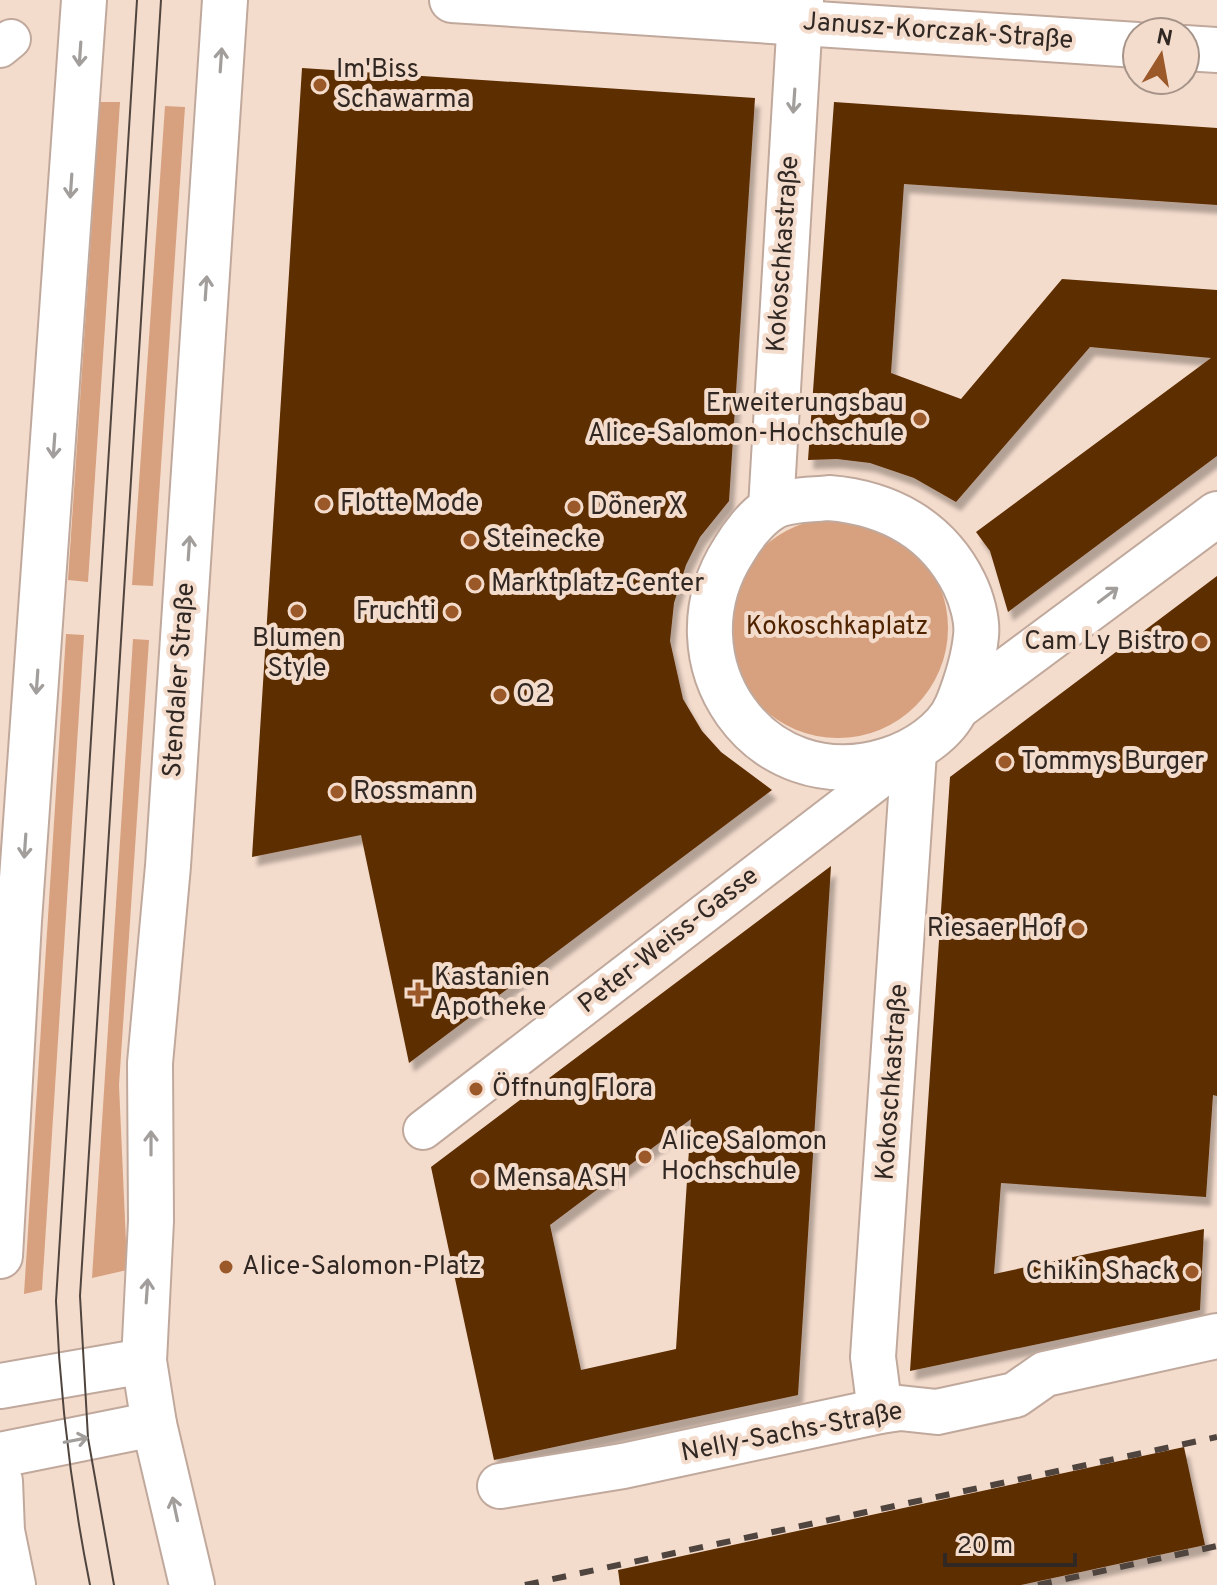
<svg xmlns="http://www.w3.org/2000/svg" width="1217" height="1585" viewBox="0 0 1217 1585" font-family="Overpass,sans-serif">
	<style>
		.green { fill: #d7a17f }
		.building { fill: #5d2d06; fill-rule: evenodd; filter: url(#shadow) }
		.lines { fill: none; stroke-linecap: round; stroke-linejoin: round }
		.pedestrian-casing { stroke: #c0a99c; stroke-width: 42 }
		.minor-casing { stroke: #c0a99c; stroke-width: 48 }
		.tertiary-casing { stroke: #c0a99c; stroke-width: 48 }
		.secondary-casing { stroke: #c0a99c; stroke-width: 48 }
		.pedestrian { stroke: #fff; stroke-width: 38 }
		.minor { stroke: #fff; stroke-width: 44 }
		.tertiary { stroke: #fff; stroke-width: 44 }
		.secondary { stroke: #fff; stroke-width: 44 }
		.tram { stroke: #50453e; stroke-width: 2 }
		.rail { stroke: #50453e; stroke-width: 6; stroke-dasharray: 14 14; stroke-linecap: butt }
		.oneway { stroke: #a29e9c }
		.poi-dot { fill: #9b5828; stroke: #f4dccd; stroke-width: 3 }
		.labels { text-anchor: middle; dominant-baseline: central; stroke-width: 8; stroke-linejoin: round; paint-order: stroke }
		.street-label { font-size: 26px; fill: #312823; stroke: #f4dccd }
		.poi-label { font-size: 26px; fill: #312823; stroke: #f4dccd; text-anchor: start }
		.park-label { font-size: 26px; fill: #512400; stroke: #f4dccd }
	</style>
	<defs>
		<filter id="shadow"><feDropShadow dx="5" dy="9" stdDeviation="2" flood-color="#0004"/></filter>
	</defs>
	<rect width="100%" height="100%" fill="#f4dccd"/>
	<g class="green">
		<path d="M100 102H120L88 582 68 580Z"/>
		<path d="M165 106 185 107 153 586 132 585Z"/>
		<circle cx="838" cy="628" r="110"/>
		<path d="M66 634 84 635 42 1290 24 1294Z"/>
		<path d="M133 639 149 640 119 1085 127 1265V1270L92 1278Z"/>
	</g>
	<g class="building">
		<path d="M302 68 755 98 729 501 700 537 686 565 674 603 670 641 683 699 702 731 721 752 772 790 409 1063 361 835 252 857Z"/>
		<path d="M834 102 1217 128V205L904 184 891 373 961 399 1062 279 1217 290V456L1008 612 990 551 976 532 1211 358 1090 347 956 502 914 478 870 463 837 459 808 460Z"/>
		<path d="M1217 576V1096L1213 1095 1206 1197 1001 1183 994 1274 1204 1229 1200 1310 910 1371 950 777Z"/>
		<path d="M831 866 798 1395 494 1460 431 1167ZM691 1119 676 1349 581 1370 550 1225Z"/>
		<path d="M1184 1447 1205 1545 1021 1585H620L618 1570Z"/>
	</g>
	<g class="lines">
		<g class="pedestrian-casing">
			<g id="pedestrian">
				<path d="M0 48 11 39"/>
				<path d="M423 1130 912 754"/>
			</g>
		</g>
		<g class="minor-casing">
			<g id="minor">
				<path d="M829 498C888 503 937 529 964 583 971 597 978 620 976 636 974 657 965 686 957 706 945 733 914 752 888 760 759 801 663 660 734 550 742 536 756 518 770 509 784 499 812 500 829 498Z"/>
				<path d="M771 508 801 0"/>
				<path d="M956 708 1217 514"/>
				<path d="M880 1411 873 1357 914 752"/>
				<path d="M500 1486 623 1466 880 1411 900 1408 937 1412 1015 1395 1045 1374 1217 1336"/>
			</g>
		</g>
		<g class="tertiary-casing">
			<g id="tertiary">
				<path d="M452 0 1137 45"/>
				<path d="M1185 48 1217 50"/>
			</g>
		</g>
		<g class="secondary-casing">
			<g id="secondary">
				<path d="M0 1256 19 921 84 0"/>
				<path d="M0 1386 144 1361"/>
				<path d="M0 1455 154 1424"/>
				<path d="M0 1481 2 1531 13 1585"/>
				<path d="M192 1585 154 1424 144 1361 151 1221 150 1063 168 866 225 0"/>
			</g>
		</g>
		<use href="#pedestrian" class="pedestrian"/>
		<use href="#minor" class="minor"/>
		<use href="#tertiary" class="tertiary"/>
		<use href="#secondary" class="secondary"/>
		<g class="tram">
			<path d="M90 1585C71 1490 60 1398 56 1301L137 0"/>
			<path d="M114 1585 88 1438 80 1296 161 0"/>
		</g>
		<g class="rail">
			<path d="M525 1585 1217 1437"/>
			<path d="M1038 1585 1217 1546"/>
		</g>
	</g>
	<defs><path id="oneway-shaft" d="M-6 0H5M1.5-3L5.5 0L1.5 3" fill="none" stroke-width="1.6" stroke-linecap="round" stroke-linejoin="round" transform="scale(2)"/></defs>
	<g class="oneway">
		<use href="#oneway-shaft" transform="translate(80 54) rotate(94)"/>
		<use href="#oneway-shaft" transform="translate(221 60) rotate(-86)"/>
		<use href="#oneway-shaft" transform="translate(794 101) rotate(94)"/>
		<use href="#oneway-shaft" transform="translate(71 186) rotate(94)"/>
		<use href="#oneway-shaft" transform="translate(206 288) rotate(-86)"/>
		<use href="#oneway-shaft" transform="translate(54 446) rotate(94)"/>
		<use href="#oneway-shaft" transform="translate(189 548) rotate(-86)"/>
		<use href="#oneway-shaft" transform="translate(1108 595) rotate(-37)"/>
		<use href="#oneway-shaft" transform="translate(37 682) rotate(94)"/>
		<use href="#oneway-shaft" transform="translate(25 846) rotate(94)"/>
		<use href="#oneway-shaft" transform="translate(151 1143) rotate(-90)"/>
		<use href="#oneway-shaft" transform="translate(147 1291) rotate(-86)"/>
		<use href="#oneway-shaft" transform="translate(76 1440) rotate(-11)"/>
		<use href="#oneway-shaft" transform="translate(175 1509) rotate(-102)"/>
	</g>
	<g class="poi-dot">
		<circle cx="320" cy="85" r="8"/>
		<circle cx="920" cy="419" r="8"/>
		<circle cx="324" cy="504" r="8"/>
		<circle cx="574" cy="507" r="8"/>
		<circle cx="470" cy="540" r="8"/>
		<circle cx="475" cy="584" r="8"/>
		<circle cx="297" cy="611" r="8"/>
		<circle cx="452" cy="612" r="8"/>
		<circle cx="1201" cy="642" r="8"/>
		<circle cx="500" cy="695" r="8"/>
		<circle cx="1005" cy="762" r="8"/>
		<circle cx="337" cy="792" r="8"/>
		<circle cx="1078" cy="929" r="8"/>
		<path d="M414 981h8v8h8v8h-8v8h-8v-8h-8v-8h8z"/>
		<circle cx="476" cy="1089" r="8"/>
		<circle cx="645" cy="1157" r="8"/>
		<circle cx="480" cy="1179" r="8"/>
		<circle cx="226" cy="1267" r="8"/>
		<circle cx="1192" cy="1272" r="8"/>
	</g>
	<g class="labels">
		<g class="street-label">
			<text transform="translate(938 32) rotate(4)">Janusz-Korczak-Straße</text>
			<text transform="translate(784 254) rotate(-86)">Kokoschkastraße</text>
			<text transform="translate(180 680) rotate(-86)">Stendaler Straße</text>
			<text transform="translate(669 941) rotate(-38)">Peter-Weiss-Gasse</text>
			<text transform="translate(893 1082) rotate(-86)">Kokoschkastraße</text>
			<text transform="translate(792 1433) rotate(-11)">Nelly-Sachs-Straße</text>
		</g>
		<g class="poi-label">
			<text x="336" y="70">Im'Biss<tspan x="336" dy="30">Schawarma</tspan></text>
			<text x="904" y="404" text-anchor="end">Erweiterungsbau<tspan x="904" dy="30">Alice-Salomon-Hochschule</tspan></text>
			<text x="340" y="504">Flotte Mode</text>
			<text x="590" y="507">Döner X</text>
			<text x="486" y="540">Steinecke</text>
			<text x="491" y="584">Marktplatz-Center</text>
			<text x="436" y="612" text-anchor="end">Fruchti</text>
			<text x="297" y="639" text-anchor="middle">Blumen<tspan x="297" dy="30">Style</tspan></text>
			<text x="1185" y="642" text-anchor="end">Cam Ly Bistro</text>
			<text x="516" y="695">O2</text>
			<text x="1021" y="762">Tommys Burger</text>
			<text x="353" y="792">Rossmann</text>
			<text x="1062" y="929" text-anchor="end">Riesaer Hof</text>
			<text x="434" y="978">Kastanien<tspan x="434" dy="30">Apotheke</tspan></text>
			<text x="492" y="1089">Öffnung Flora</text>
			<text x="661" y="1142">Alice Salomon<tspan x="661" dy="30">Hochschule</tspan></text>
			<text x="496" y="1179">Mensa ASH</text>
			<text x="242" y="1267">Alice-Salomon-Platz</text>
			<text x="1176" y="1272" text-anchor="end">Chikin Shack</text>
		</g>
		<g class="park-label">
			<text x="837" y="627">Kokoschkaplatz</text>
		</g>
	</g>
	<g transform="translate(1161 56) rotate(11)"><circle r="38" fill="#f4dccd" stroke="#a69489" stroke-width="2"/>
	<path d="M0-6L14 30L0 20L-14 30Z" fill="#9b5828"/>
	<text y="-12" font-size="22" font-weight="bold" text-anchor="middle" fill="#312823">N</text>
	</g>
	<path d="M945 1553v12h130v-12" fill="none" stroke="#312823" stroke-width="4"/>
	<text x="957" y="1553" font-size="24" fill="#312823" stroke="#f4dccd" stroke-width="6" paint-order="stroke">20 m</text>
</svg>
